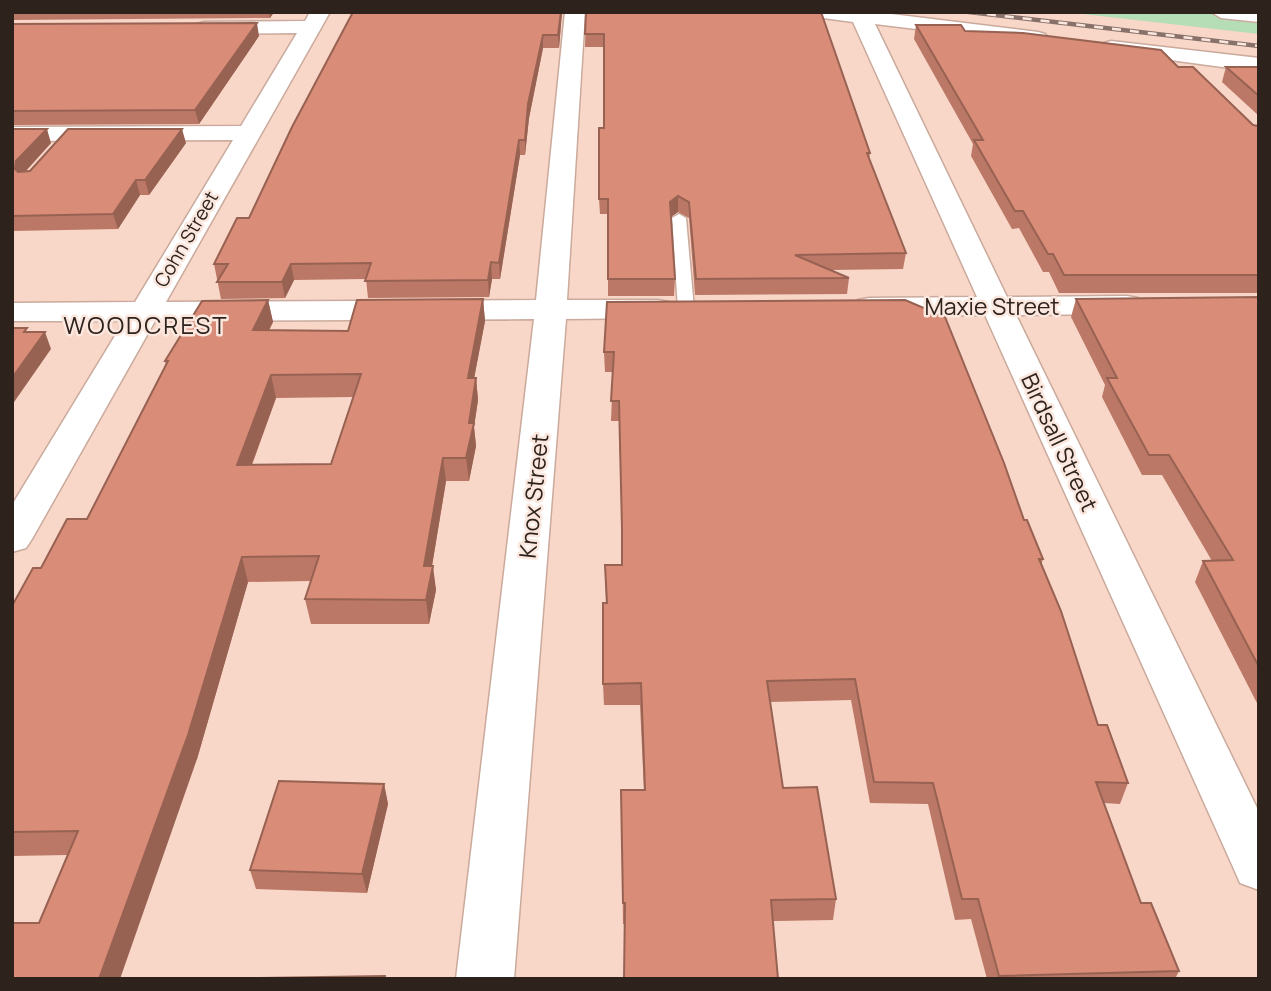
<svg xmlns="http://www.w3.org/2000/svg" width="1271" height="991" viewBox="0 0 1271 991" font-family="Manrope,sans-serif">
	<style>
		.green { fill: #b5ddb6 }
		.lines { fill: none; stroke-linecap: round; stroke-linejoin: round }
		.service-casing { stroke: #caaa9c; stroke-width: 3 }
		.minor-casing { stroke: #caaa9c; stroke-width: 3 }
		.service { fill: #fff; fill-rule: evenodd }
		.minor { fill: #fff; fill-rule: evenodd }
		.rail-casing { stroke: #877168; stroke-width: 4.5 }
		.rail { stroke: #fbe7de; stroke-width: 2.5; stroke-dasharray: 9; stroke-linecap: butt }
		.wall { fill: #bb7866; fill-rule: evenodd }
		.shaded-wall { fill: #986253 }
		.building { fill: #d98c77; stroke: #986253; stroke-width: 2; fill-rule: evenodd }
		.labels { text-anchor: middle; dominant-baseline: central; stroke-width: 5; stroke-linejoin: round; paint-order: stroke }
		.far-street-label { font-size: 19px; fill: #2e221d; stroke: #fbe7de }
		.street-label { font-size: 23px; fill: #2e221d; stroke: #fbe7de }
		.neighbourhood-label { font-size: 24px; letter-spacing: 2px; fill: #2e221d; stroke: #fbe7de }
	</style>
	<rect width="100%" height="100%" fill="#f8d6c8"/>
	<path class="green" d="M1065 12H1193L1259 19V34Z"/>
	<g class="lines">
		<g class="service-casing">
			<path id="service" d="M679 214 686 218 694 309 686 314 678 309 672 218Z"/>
		</g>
		<g class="minor-casing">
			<g id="minor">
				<path d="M310 12H330L166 302 536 300 565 12H585L567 300H658L669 302 674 309 669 316 658 318 566 319 514 979H456L534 319 155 321 32 539 26 548 12 552V505L124 321H12V303L135 302 233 140 12 141V127L241 126 297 33 204 34 197 32 194 28 197 24 204 22 305 21Z"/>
				<path d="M813 12H875L1038 32 1045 34 1048 38 1045 42 1038 44 875 24 1007 297 1127 296 1138 298 1143 305 1138 312 1127 314 1016 315 1259 812V890L1240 883 1233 867 985 315 869 316 858 314 853 307 858 300 869 298 977 297 853 22 823 18Z"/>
				<path d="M1211 12H1259V22L1221 18Z"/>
				<path d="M1111 41 1259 58V72L1104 51 1100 47 1104 43Z"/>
			</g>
		</g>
		<use href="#service" class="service"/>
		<use href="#minor" class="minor"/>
		<g class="rail-casing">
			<path id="rail" d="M969 12 1259 46"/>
		</g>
		<use href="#rail" class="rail"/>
	</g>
	<g class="wall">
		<path d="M12 12H274L270 18 12 20Z"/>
		<path d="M562 12 559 48H543L529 118 525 155H520L500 279H492L489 297 368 298 366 279 294 280 285 298 221 299 214 264 249 218Z"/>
		<path d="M586 12 870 153 869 159 906 253 903 269 832 270 849 278 847 294 695 295 689 218 678 212 671 217 675 279 674 296H608V214H600L599 199 604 128V47H585Z"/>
		<path d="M12 24 259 36 199 124 12 125Z"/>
		<path d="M916 25 965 31 1178 67 1253 125 1259 126V293H1059L1049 272H1043L1019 228 1012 229 971 156 973 144 914 39Z"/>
		<path d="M1226 67H1259V116L1222 82Z"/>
		<path d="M12 129 51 143 26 171 186 143 149 195H140L118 229 12 231Z"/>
		<path d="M1259 297V707L1195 582 1203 561H1212L1162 475H1142L1102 397 1105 385 1071 317 1076 299Z"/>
		<path d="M483 299 485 321 474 378H476L478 400 474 427 476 446 469 481H446L432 566 436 590 429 624H311L305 599 311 581 248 582 197 759 39 923 67 855 12 856V606L87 519 166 365 165 361 268 300 273 322 269 330 348 331ZM353 397 331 464 252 465 276 398Z"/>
		<path d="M607 302 1024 520 1043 559 1041 565 1098 725 1128 783 1120 804 1104 803 1141 903 1179 971 1175 979H987L971 919 955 920 928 804 870 803 851 700 770 702 783 788 836 899 833 920 623 924 621 790H644L640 705H604L603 684 606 603 605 565H622V538L619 421H611L613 372H605L604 352Z"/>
		<path d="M384 784 388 804 367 893 256 889 250 870Z"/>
	</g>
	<g class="shaded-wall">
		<path d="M269 12H274L270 18Z"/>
		<path d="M561 12H562L559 48 558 35Z"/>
		<path d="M257 23 259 36 199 124 195 110Z"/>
		<path d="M543 35V48L529 118 525 155V140L528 104Z"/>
		<path d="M47 129 51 143 21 176 15 169 16 161Z"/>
		<path d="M182 129 186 143 149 195 145 180Z"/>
		<path d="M519 140 520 155 500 279 499 263Z"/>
		<path d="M136 180 140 195 118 229 113 214Z"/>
		<path d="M678 196V212L669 218 670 202Z"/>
		<path d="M491 262 492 279 489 297 488 280Z"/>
		<path d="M291 264 294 280 285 298 282 282Z"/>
		<path d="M483 299 485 321 470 400 468 378Z"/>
		<path d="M268 300 273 322 258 352 253 330Z"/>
		<path d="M45 332 51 349 12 405V378Z"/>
		<path d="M271 375 276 398 243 488 237 465Z"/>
		<path d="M476 378 478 400 474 427 476 446 469 481 466 458 469 423Z"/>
		<path d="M443 458 446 481 428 590 424 566Z"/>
		<path d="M242 557 248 582 197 759 120 979H99Z"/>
		<path d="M433 566 436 590 429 624 426 600Z"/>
		<path d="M384 784 388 804 367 893 362 874Z"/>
	</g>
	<g class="building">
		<path d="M353 12H561L558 35H543L528 104 525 140H519L499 263 491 262 488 280 365 281 371 263 291 264 282 282H217L228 264H214L237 218H249L292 127Z"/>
		<path d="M586 12H821L870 153H867L906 253 795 255 849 278 696 279 689 202 678 196 670 202 675 279H608V199H599V128H604V34H585Z"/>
		<path d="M257 23 195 110 12 111V24Z"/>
		<path d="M916 25H961L965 31 1023 33 1161 50 1178 67H1193L1253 125 1259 126V275H1064L1053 254H1048L1023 211H1015L974 140H983Z"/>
		<path d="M1226 67H1259V96Z"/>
		<path d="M12 129H47L16 161 15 169 18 172 30 171 68 129H182L145 180H136L113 214 12 216Z"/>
		<path d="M1259 297V667L1203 561 1233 560 1169 455H1149L1107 378H1117L1076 299Z"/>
		<path d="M483 299 468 378H476L469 423H474L466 458H443L424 566H433L426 600 305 599 319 556 242 557 188 735 99 979H12V923H39L78 831 12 832V606L33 568H41L67 519H87L168 361H165L202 301 268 300 253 330 348 331 357 300ZM361 374 331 464 237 465 271 375Z"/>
		<path d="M905 300 945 317 1004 463 1024 520H1027L1043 559H1039L1061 611 1098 725H1107L1128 783 1096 782 1141 903H1151L1179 971 999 976 978 899H962L933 783 874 782 855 679 767 681 783 788 817 787 836 899 771 900 778 979H624L625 903H623L621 790H645L641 683 603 684V603H607L605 565H622V528L619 401H611L614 352H604L607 302Z"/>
		<path d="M12 328H27L24 332H45L12 378Z"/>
		<path d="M279 781 384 784 362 874 250 870Z"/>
		<path d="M385 976V979H261V978Z"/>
	</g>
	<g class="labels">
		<g class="far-street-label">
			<text transform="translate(186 239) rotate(-60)">Cohn Street</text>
		</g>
		<g class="street-label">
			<text x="992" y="306">Maxie Street</text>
			<text transform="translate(1060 442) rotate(65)">Birdsall Street</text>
			<text transform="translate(533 496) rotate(-84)">Knox Street</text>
		</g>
		<g class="neighbourhood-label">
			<text x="146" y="324">WOODCREST</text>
		</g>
	</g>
	<rect width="1271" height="991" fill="none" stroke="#2e221d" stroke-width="28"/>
</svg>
